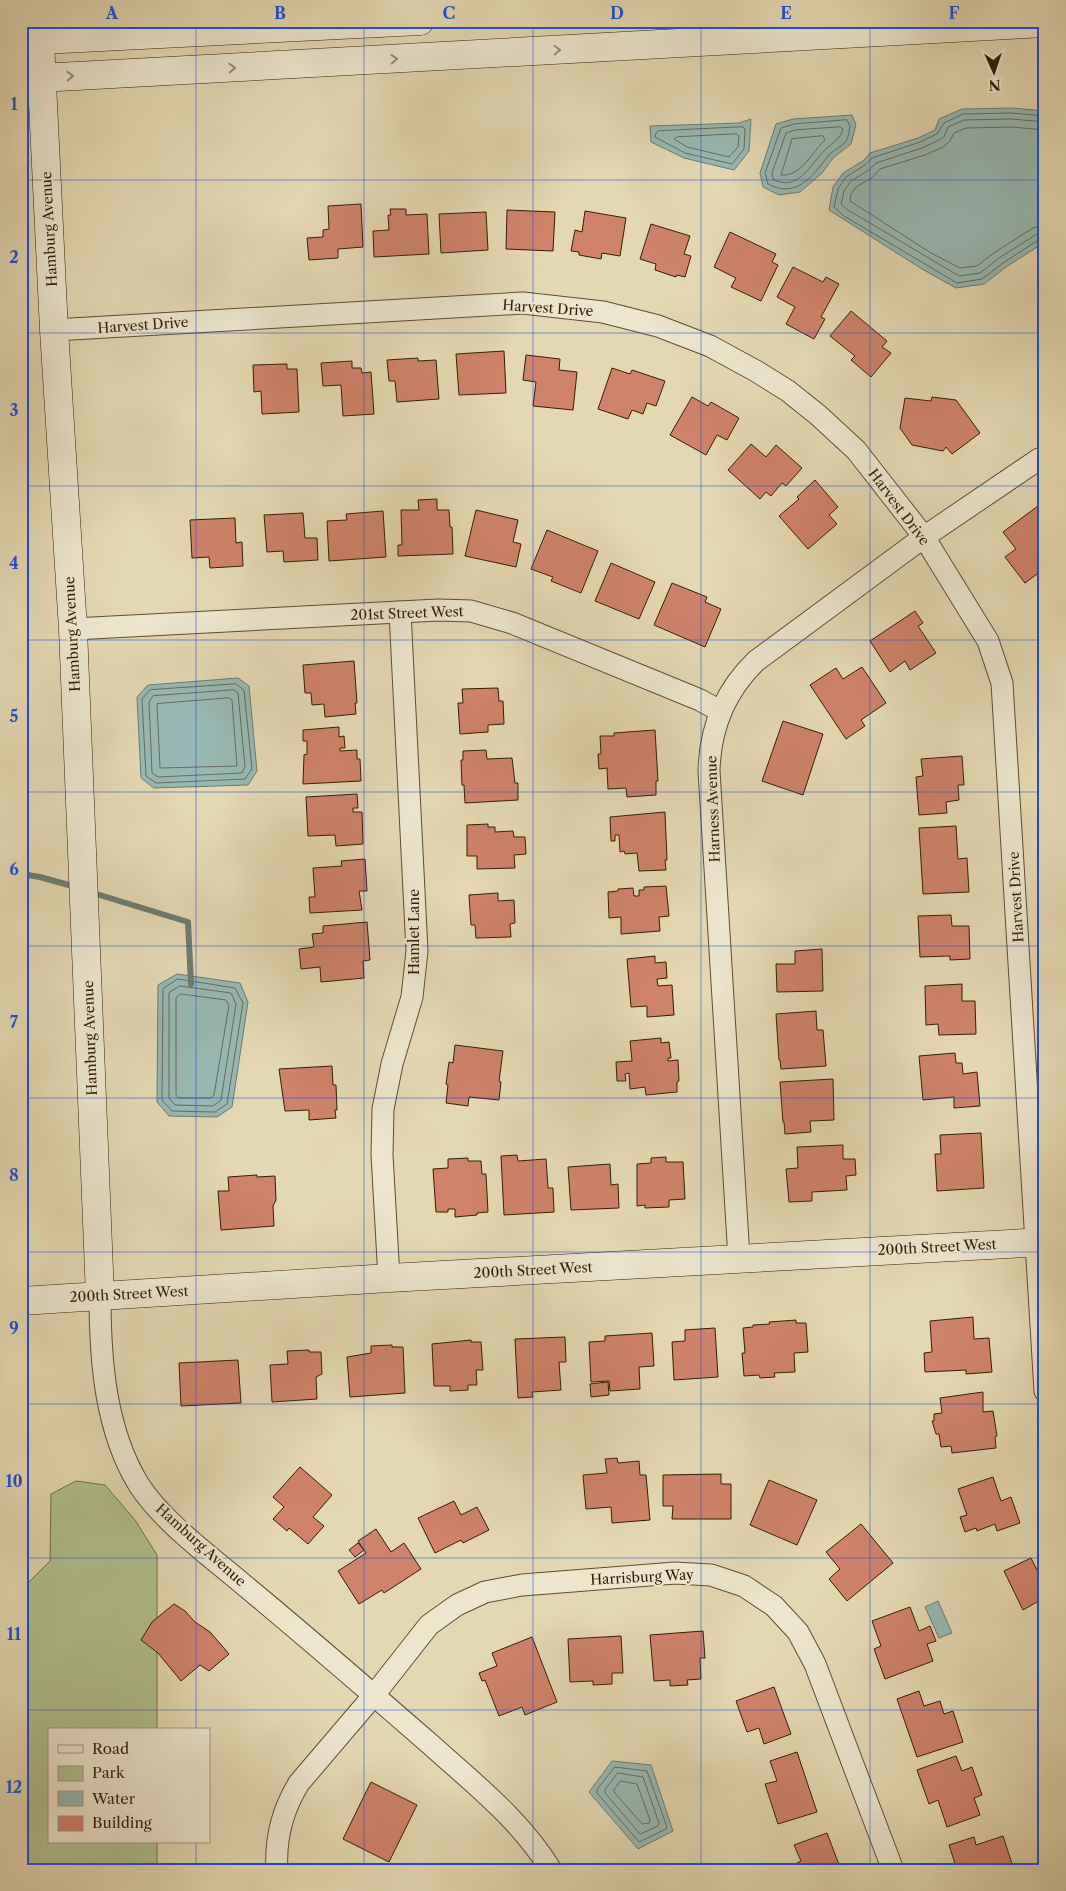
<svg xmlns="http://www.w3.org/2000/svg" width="1066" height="1891" viewBox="0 0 1066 1891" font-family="'Libre Caslon Text',serif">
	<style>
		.green { fill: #b1bf8e; stroke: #726e49 }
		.water { fill: #97b9b3; stroke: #6f7b6d }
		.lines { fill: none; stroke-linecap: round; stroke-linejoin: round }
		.shore { stroke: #666b5c; stroke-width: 1 }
		.stream { stroke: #6f7b6d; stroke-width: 6 }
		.building { fill: #ce836a; stroke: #341d04 }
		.street-casing { stroke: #604c30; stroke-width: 23 }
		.secondary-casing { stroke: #341d04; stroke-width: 29 }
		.street { stroke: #ede6cd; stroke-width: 21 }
		.secondary { stroke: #ede6cd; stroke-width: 28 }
		.oneway { stroke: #9a8c73 }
		.grid { fill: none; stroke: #1d4ed8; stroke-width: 1; stroke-opacity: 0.55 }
		.labels { text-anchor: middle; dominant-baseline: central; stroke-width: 4.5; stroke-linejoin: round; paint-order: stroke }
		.street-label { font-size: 14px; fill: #341d04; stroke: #ede6cd }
		.neatline { fill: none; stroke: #1d4ed8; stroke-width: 2 }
		.grid-label { font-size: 16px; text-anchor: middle; font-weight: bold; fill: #1d4ed8 }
	</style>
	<rect width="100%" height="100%" fill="#e4d8b2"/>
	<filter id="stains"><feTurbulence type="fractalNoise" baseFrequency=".004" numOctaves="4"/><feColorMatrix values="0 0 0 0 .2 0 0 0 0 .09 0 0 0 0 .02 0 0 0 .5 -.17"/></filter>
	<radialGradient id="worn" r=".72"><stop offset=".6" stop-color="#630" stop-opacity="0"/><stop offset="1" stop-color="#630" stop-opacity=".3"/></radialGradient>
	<path class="green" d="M76 1481 105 1485 135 1520 157 1555V1730H49V1842H157V1870H21V1586H25L50 1561 51 1494Z"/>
	<g class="water">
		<path d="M1012 108 1045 111V242L1006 267 984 284 956 288 922 269 829 210 833 187 843 173 863 161 870 153 918 138 935 130 939 119 962 109Z"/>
		<path d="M852 115 856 125 851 144 833 158 822 173 800 192 779 195 763 187 760 173 776 124 793 119Z"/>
		<path d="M751 119 749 151 734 170 684 158 651 142 650 126 739 123Z"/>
		<path d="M238 678 249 686 257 771 248 785 154 788 141 778 137 697 148 685Z"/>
		<path d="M177 974 240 983 248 1002 232 1107 217 1117 169 1116 157 1102 158 985Z"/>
		<path d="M938 1601 952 1633 939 1638 925 1607Z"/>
		<path d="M612 1761 651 1765 673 1831 638 1849 589 1792Z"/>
	</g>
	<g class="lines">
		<g class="shore">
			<path d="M1045 116 1012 113 963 114 944 123 937 134 920 142 872 158 865 165 846 177 838 189 834 207 844 216 957 283 982 279 1003 263 1040 239H1045"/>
			<path d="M847 120 850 126C849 130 849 137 846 141 842 147 833 150 828 156 812 177 796 199 768 184L765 173 781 128 794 124Z"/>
			<path d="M1045 122 1011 119 964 120 948 127 944 137 939 140 922 148 876 163 869 170 851 181 844 191 841 204 848 210 959 276 980 273 999 258 1037 234 1045 232"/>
			<path d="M743 127 745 129 744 149 732 164 685 153 655 137 656 133 658 131Z"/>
			<path d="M840 127 843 129C840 140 833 142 825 150 811 164 797 193 773 179L772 173 786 133 795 130Z"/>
			<path d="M1045 130 1011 127 966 128 954 133 950 141 943 147 925 155 880 169 873 177 856 187 851 194 850 201 931 253 960 268 977 266 995 252 1033 228 1045 225"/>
			<path d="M737 134 739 136 738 147 729 157 687 147 674 139 677 137Z"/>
			<path d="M823 136 825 140C812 152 801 177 781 175L792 139Z"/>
			<path d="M236 684 244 690 252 769 245 779 156 783 146 776 142 699 150 690Z"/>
			<path d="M234 690 238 693 245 767 242 773 158 777 152 773 149 702 153 696Z"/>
			<path d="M229 698 232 700 237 766 160 768 157 704Z"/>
			<path d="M178 979 235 988 243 1003 227 1104 215 1112 172 1111 162 1100 163 989Z"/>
			<path d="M180 986 231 993 236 1004 221 1100 213 1106 175 1105 169 1098V993Z"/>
			<path d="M181 994 226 1000 229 1005 214 1095 211 1098H179L176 1095V998Z"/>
			<path d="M615 1767 647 1771 667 1827 666 1829 639 1842 597 1793V1790Z"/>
			<path d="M618 1773 643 1777 659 1823 658 1826 640 1834 605 1793V1790Z"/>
			<path d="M621 1781 637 1784 650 1820 649 1823 642 1824 614 1792V1790Z"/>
		</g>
		<g class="stream">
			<path d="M21 874 40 877 76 887"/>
			<path d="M90 892 188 922 191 984"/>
		</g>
	</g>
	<g class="building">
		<path d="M361 204 363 247 338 249V258L309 260 307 238 323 237V230L329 229 328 206Z"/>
		<path d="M390 209H406V215L427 214 429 254 374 257 373 231 389 230 388 215H391Z"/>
		<path d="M507 210 555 212 553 251 506 249Z"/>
		<path d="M585 211 626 218 620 256 602 253 601 259 579 255V252L571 251 575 230 582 232Z"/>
		<path d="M486 212 488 250 441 253 439 214Z"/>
		<path d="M651 224 690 236 684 254 691 256 685 277 677 275 676 277 655 270 656 264 640 259Z"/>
		<path d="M730 232 776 254 772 262 778 265 761 301 731 287 736 278 714 267Z"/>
		<path d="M793 267 823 282 826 277 839 284 821 317 825 319 814 339 786 324 795 307 777 297Z"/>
		<path d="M851 311 887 341 882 347 891 353 871 377 851 360 855 356 830 336Z"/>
		<path d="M504 351 506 393 459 395 456 354Z"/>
		<path d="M526 355 560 359 559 370 577 372 573 410 533 406 536 382 523 380Z"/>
		<path d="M418 358V361L436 360 439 399 397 402 395 381H389L387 360Z"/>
		<path d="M352 361V368H361L362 373 371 372 374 414 343 416 341 385 323 386 321 363Z"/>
		<path d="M287 364V369H297L299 412 262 414 261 391 254 392 253 365Z"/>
		<path d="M612 368 630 374 632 370 665 381 656 406 647 403 643 414 632 410 628 419 598 409Z"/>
		<path d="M692 397 708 406 711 402 739 418 727 440 717 435 706 455 670 435Z"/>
		<path d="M932 397 956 400 980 433 952 454 946 447 943 451 912 445 900 428 905 398 931 401Z"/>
		<path d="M751 444 766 457 776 445 802 468 786 486 782 483 771 496 766 492 760 499 728 470Z"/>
		<path d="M815 480 838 507 829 515 837 524 808 549 779 516 799 499 797 497Z"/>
		<path d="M437 499V510H449L450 527H452L453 554 398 556V545H402L401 510H419L418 500Z"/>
		<path d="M1038 506 1045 515V568L1025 583 1005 557 1016 549 1003 532Z"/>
		<path d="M476 510 518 520 513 542 521 544 516 567 465 556Z"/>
		<path d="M383 511 386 557 329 561 327 521 347 520 346 514Z"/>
		<path d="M303 513 305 538H317L318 560 284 562 283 551 267 552 264 515Z"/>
		<path d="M235 518 236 543 242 542 243 566 210 568 209 557 192 558 190 520Z"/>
		<path d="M547 530 598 551 581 593 551 581 553 577 531 569Z"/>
		<path d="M611 563 655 582 639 619 595 601Z"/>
		<path d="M672 583 707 597 705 602 721 609 705 647 654 625Z"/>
		<path d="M915 611 923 623 918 626 936 653 910 670 905 661 890 672 870 641Z"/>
		<path d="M354 661 357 703H355L356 714 325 717 324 704 312 705 311 693H305L303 665Z"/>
		<path d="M862 667 886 703 861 720 865 726 846 739 810 685 836 668 843 679Z"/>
		<path d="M498 688 499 701H503L504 724 488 725V732L460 734 458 703H463L462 689Z"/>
		<path d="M783 721 823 734 803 795 762 781Z"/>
		<path d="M339 727V737L344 736 345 748H340V751L357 750V759H360L361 781 303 784 304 755 307 754V741H303V730Z"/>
		<path d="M655 730 658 781H656V795L627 797 626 788 608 789 607 768 599 769 598 754H601L600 736H614V733Z"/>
		<path d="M486 750 487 759 512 758 515 783H518V800L465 803 464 785H462L461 760H463V751Z"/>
		<path d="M962 756 964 785H958L959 800 946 802 947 813 919 815 916 777 923 776 921 759Z"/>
		<path d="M357 794 358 808H353V812H362L363 844 336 846 335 835 308 836 306 797Z"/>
		<path d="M665 812 667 860H665L666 870 639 871 637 853 625 854 624 851 620 852 619 835H615V841H611L610 817Z"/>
		<path d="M488 824V827H495V832L513 831 514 837H525L526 854 514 855 515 868 477 869V856H467V825Z"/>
		<path d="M956 826 958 859 967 858 969 892 923 894 919 828Z"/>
		<path d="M365 859 367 891H359L362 910 310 913 309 897H315L313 868 342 866 341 861Z"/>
		<path d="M666 886 669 916 659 917 660 931 621 934V917L609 918 608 892 618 891V889L633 888 634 896H639V890H644V887Z"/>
		<path d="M498 893V901L514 900 515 923 510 924 511 937 476 938 475 925H471L469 895Z"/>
		<path d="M951 915 952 926H969L970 959 950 960V956L920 957 918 916Z"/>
		<path d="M367 922 370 960 363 961 364 978 321 982 320 967 301 969 299 949 314 947 312 934 323 933V926Z"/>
		<path d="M822 949 823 991 777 992 776 964H795V951Z"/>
		<path d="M655 956V963L666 962 667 978 657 979 658 986 672 985 674 1015 647 1017V1006L631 1007 627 959Z"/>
		<path d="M962 984V1001H975L976 1034 939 1035 938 1024 926 1025 925 986Z"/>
		<path d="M816 1011 817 1030H823L826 1066 781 1069 780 1060H779L776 1014Z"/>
		<path d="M661 1038V1043L669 1042 671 1058H668V1061L678 1060 679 1081 677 1082V1092L646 1095 645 1087 630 1089 629 1073 625 1074 626 1081H617L616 1062 632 1061 630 1041Z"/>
		<path d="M455 1045 503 1051 499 1081 501 1082 499 1100 469 1097 468 1106 446 1103 448 1085 446 1084 449 1062 453 1063Z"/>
		<path d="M955 1053 956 1063H962L963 1074 977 1072 980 1106 954 1108V1097L923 1100 919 1056Z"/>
		<path d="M332 1066 333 1085H336L337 1110H335L336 1118 309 1120V1110L285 1111 279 1069Z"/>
		<path d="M833 1079 834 1120 810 1121 811 1132 785 1134 784 1122H783L780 1082Z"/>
		<path d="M981 1133 984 1188 937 1191 935 1154H941L940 1135Z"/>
		<path d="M843 1145V1159H855L856 1175 846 1176 847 1190 812 1192V1201L789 1202 786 1169 798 1168 797 1147Z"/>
		<path d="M517 1155 518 1161 546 1159 548 1188H553L554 1212 504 1215 501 1156Z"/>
		<path d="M666 1157V1162H683L685 1199 669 1200V1207L645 1208V1205L637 1206V1164L651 1163V1158Z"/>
		<path d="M468 1158V1161H481L482 1174H486L488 1212 477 1213V1215L455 1217V1209H448V1212H436L433 1169 448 1168V1159Z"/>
		<path d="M610 1164 611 1185 618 1184 619 1208 571 1210 568 1167Z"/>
		<path d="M257 1175V1177L275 1176 276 1200 273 1206 274 1226 221 1230 218 1191H229L228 1177Z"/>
		<path d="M973 1317 974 1339 989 1338 992 1372 966 1374V1370L925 1372 924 1353 932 1352 930 1321Z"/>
		<path d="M796 1320V1323H806L808 1352 794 1353 795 1372 774 1373 775 1377 760 1378 759 1375 744 1376 742 1353H745L743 1328 753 1327V1325L770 1324 769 1322Z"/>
		<path d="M715 1328 718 1377 674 1380 672 1342 685 1341V1330Z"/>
		<path d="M652 1333 654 1366 639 1367 640 1389 610 1391 609 1381 591 1382 589 1342 605 1341V1336Z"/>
		<path d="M565 1337 566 1362H559L561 1390 532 1392 533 1397 518 1398 515 1339Z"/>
		<path d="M471 1340V1342H481L483 1370H476L477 1385H468V1390L450 1391V1386H434L432 1344Z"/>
		<path d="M392 1345V1347H403L405 1393 350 1397 347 1357 371 1353V1346Z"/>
		<path d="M309 1350V1352H321L322 1374 316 1377 317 1399 272 1402 270 1365 288 1364 287 1351Z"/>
		<path d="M238 1360 241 1403 181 1406 179 1363Z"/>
		<path d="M608 1382 609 1395 591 1397 590 1384Z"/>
		<path d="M983 1392V1412L993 1411 997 1436 995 1437 996 1448 952 1453 951 1446 941 1447 939 1434H936L932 1421H934V1414L942 1413 940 1398Z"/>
		<path d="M617 1458 618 1463 639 1461 640 1475H646L650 1520 612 1523 611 1507 586 1509 583 1475 607 1473 605 1459Z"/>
		<path d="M300 1467 332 1495 313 1517 324 1526 308 1544 289 1528 287 1531 273 1519 284 1507 273 1497Z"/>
		<path d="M721 1474V1484H731V1519H672L673 1506H663V1475Z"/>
		<path d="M993 1477 1001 1501 1011 1497 1020 1523 997 1531 995 1524 977 1531 976 1528 965 1532 960 1517 967 1515 958 1489Z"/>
		<path d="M769 1480 817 1500 797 1545 750 1525Z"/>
		<path d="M454 1501 461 1515 477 1507 489 1530 463 1543 461 1540 435 1553 418 1518Z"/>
		<path d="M861 1524 893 1563 847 1601 829 1579 840 1569 826 1552Z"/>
		<path d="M376 1529 391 1552 404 1543 421 1569 384 1593 382 1590 359 1604 338 1571 366 1553 358 1541Z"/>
		<path d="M358 1543 364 1550 355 1557 349 1550Z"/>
		<path d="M1031 1558 1037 1570 1045 1566V1611L1042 1613 1037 1602 1023 1610 1004 1571Z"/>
		<path d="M174 1604 185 1611 195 1622 210 1632 229 1654 209 1671 200 1665 181 1681 158 1653 141 1640 152 1622Z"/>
		<path d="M910 1607 919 1631 930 1626 936 1641 927 1644 933 1661 885 1679 874 1649 881 1646 872 1621Z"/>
		<path d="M703 1631 705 1658H700L701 1679 687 1680 688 1685 670 1686V1680L654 1681 650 1635Z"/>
		<path d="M621 1636 623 1673H612V1684L593 1685V1681L570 1682 568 1639Z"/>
		<path d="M532 1637 557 1702 525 1715 522 1707 499 1716 485 1680 482 1681 479 1673 497 1666 492 1653Z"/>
		<path d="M774 1687 791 1734 764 1744 759 1728 747 1732 736 1701Z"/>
		<path d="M919 1691 924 1706 940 1701 944 1714 953 1711 963 1742 917 1757 897 1699Z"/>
		<path d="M797 1752 817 1812 778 1824 765 1784 777 1781 770 1761Z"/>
		<path d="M956 1756 962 1771 972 1767 982 1795 974 1798 980 1815 947 1827 938 1800 929 1804 917 1770Z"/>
		<path d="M371 1782 417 1805 389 1862 343 1839Z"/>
		<path d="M827 1833 841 1870H795L793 1865 801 1861 794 1845Z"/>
		<path d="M1003 1836 1014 1870H957L949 1845 974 1837 976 1845Z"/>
	</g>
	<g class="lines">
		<g class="street-casing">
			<g id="street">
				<path d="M54 330 523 303 603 312 658 326 710 346 756 371 788 391 818 415 856 450 924 537 988 641 1002 683 1045 1391"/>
				<path d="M73 629 438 610 471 611 512 623 700 700 720 711"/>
				<path d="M739 1258 709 771C710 728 725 691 756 661L924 537 1039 459"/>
				<path d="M389 1278 382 1155 383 1109 392 1064 412 997 417 951 400 612"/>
				<path d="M100 1296C100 1359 105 1430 139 1485 162 1521 211 1557 244 1585 307 1637 368 1690 430 1744 473 1783 520 1819 551 1870"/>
				<path d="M277 1870C275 1839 283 1809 299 1783L374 1695 429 1625 457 1605 485 1592 522 1585 675 1573 711 1575 744 1586 774 1606 798 1632 815 1664 893 1870"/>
			</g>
		</g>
		<g class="secondary-casing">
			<g id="secondary">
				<path d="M39 21 54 330 73 629 100 1296"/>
				<path d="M22 41 420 21"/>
				<path d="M21 79 1045 23"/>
				<path d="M21 1301 389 1278 1045 1242"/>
			</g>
		</g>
		<use href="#street" class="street"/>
		<use href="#secondary" class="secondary"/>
	</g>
	<defs><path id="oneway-chevron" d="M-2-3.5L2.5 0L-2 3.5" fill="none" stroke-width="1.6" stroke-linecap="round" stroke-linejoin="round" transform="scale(1.25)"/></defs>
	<g class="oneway">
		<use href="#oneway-chevron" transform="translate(557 50) rotate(-3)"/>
		<use href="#oneway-chevron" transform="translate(394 59) rotate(-3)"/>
		<use href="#oneway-chevron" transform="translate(232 68) rotate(-3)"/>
		<use href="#oneway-chevron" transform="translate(70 76) rotate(-3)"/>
	</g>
	<path class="grid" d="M196 21V1730M364 21V1870M533 21V1870M701 21V1870M870 21V1870M21 180H1045M21 333H1045M21 486H1045M21 640H1045M21 792H1045M21 946H1045M21 1098H1045M21 1252H1045M21 1404H1045M21 1558H1045M21 1710H1045M196 1842V1870"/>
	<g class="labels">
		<g class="street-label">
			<text transform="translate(49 229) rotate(-93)">Hamburg Avenue</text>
			<text transform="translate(548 308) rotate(4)">Harvest Drive</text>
			<text transform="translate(143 325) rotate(-4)">Harvest Drive</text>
			<text transform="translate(899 507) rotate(53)">Harvest Drive</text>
			<text transform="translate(407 613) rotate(-2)">201st Street West</text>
			<text transform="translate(72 634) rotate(-93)">Hamburg Avenue</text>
			<text transform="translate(713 809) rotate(-92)">Harness Avenue</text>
			<text transform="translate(1016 897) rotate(-93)">Harvest Drive</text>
			<text transform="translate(414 932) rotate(-90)">Hamlet Lane</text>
			<text transform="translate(90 1038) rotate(-92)">Hamburg Avenue</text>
			<text transform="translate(937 1247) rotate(-3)">200th Street West</text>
			<text transform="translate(533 1270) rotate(-3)">200th Street West</text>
			<text transform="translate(129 1294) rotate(-3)">200th Street West</text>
			<text transform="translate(201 1545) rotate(42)">Hamburg Avenue</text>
			<text transform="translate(642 1577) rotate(-3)">Harrisburg Way</text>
		</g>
	</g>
	<rect width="1066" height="1891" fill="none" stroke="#e4d8b2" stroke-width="55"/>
	<rect x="48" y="1728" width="162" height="115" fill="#ede6cd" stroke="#a3967d"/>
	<rect x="58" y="1745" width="25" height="8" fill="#ede6cd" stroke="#a3967d"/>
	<text x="92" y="1754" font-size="15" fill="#341d04">Road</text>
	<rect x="58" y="1766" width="25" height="15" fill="#b1bf8e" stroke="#a3967d"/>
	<text x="92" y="1778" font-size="15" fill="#341d04">Park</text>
	<rect x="58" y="1791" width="25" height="15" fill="#97b9b3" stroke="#a3967d"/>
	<text x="92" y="1804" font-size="15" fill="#341d04">Water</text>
	<rect x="58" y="1816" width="25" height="15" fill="#ce836a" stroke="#a3967d"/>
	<text x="92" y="1828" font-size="15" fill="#341d04">Building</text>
	<g transform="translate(994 72) rotate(177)" stroke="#ede6cd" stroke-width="4" paint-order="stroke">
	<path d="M0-4L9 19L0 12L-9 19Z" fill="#341d04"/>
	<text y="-8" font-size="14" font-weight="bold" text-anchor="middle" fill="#341d04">N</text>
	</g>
	<rect x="28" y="28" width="1010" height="1836" class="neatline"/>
	<g class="grid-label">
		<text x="112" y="19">A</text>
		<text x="280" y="19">B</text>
		<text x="449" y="19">C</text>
		<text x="617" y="19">D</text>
		<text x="786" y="19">E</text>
		<text x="954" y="19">F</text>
		<text x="14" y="110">1</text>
		<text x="14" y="263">2</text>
		<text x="14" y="416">3</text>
		<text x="14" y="569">4</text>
		<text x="14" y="722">5</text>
		<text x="14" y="875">6</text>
		<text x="14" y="1028">7</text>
		<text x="14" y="1181">8</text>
		<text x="14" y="1334">9</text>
		<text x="14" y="1487">10</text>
		<text x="14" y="1640">11</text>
		<text x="14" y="1793">12</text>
	</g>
	<rect width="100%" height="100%" filter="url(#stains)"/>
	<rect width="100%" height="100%" fill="url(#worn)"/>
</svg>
